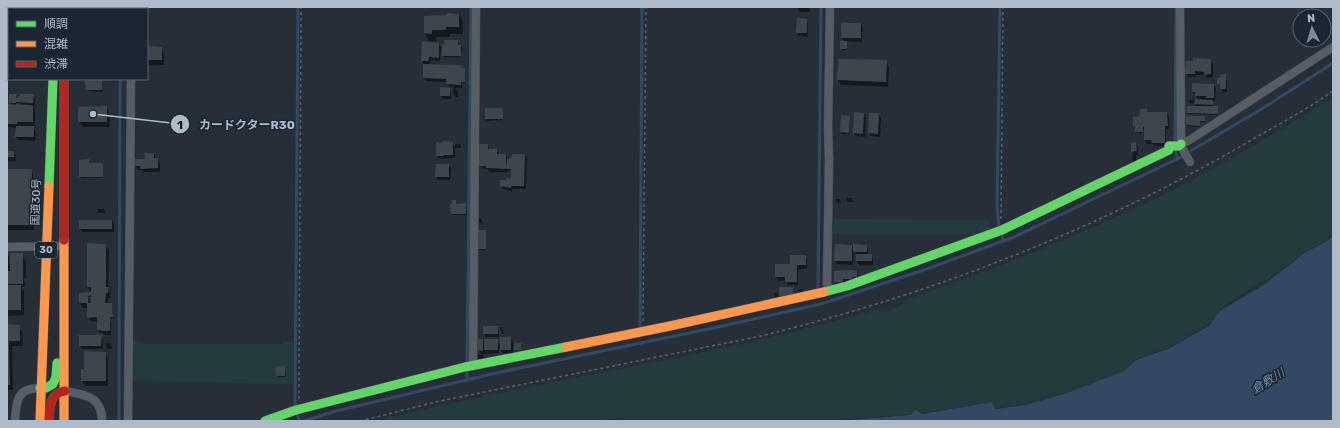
<svg xmlns="http://www.w3.org/2000/svg" width="1340" height="428" viewBox="0 0 1340 428" font-family="Rubik,'Noto Sans JP',sans-serif">
	<style>
		.green { fill: #233b3d }
		.water { fill: #314963 }
		.shadow { fill: #0007; fill-rule: evenodd }
		.lines { fill: none; stroke-linecap: round; stroke-linejoin: round }
		.stream { stroke: #314963; stroke-width: 3 }
		.building { fill: #3e464d }
		.street-casing { stroke: #454b51; stroke-width: 9 }
		.fast-casing { stroke: #454b51; stroke-width: 10 }
		.slow-casing { stroke: #454b51; stroke-width: 10 }
		.jam-casing { stroke: #454b51; stroke-width: 10 }
		.path { stroke: #5a6268; stroke-width: 1.5; stroke-dasharray: 3 3; stroke-linecap: butt }
		.street { stroke: #565d64; stroke-width: 8 }
		.fast { stroke: #63d668; stroke-width: 9 }
		.slow { stroke: #ff974d; stroke-width: 9 }
		.jam { stroke: #b3261e; stroke-width: 9 }
		.labels { text-anchor: middle; dominant-baseline: central; stroke-width: 3; stroke-linejoin: round; paint-order: stroke }
		.shield { fill: #1a2632; stroke: #828e9c; stroke-width: 1 }
		.shield-label { font-size: 10px; font-weight: bold; fill: #afbbc9 }
		.street-label { font-size: 11px; fill: #afbbc9; stroke: #1a2632 }
		.water-label { font-size: 12px; font-style: italic; fill: #6d8fb0; stroke: #1a2632 }
		.leader { fill: none; stroke: #afbbc9; stroke-width: 1.5 }
		.callout-dot { fill: #afbbc9; stroke: #1a2632; stroke-width: 1.5 }
		.mark-label { font-size: 12px; text-anchor: middle; font-weight: bold; fill: #111 }
		.callout-label { font-size: 12px; text-anchor: middle; font-weight: bold; fill: #afbbc9; stroke: #1a2632; stroke-width: 3; stroke-linejoin: round; paint-order: stroke }
	</style>
	<rect width="100%" height="100%" fill="#262f37"/>
	<g class="green">
		<path d="M1333 97V235L1327 240 1306 251 1265 282H1261L1225 305 1208 325 1168 348 1136 359 1123 371 1067 393 1025 404 997 408 992 402 922 413 915 408 911 414 827 421H626L621 418 597 421H375C494 392 615 371 736 345 783 335 830 322 876 310 885 313 895 310 902 304V301C983 273 1061 243 1138 207 1206 175 1270 137 1333 97Z"/>
		<path d="M834 219 989 220V233L981 234H833Z"/>
		<path d="M132 341H138L143 344H282L283 342H294L293 384 132 381Z"/>
	</g>
	<path class="water" d="M1333 236V421H837L911 415 915 409 922 414 992 402 996 409 1025 405 1067 393 1124 371 1136 360 1168 349 1209 326 1220 311 1265 284 1306 252 1327 241Z"/>
	<g class="shadow">
		<path d="M797 7H810V12H799Z"/>
		<path d="M459 14 463 22V34H450V37H436V41H429L425 33V17Z"/>
		<path d="M806 20 808 23V37L799 36 797 33Z"/>
		<path d="M861 24 863 27 862 42 846 41V50H842L841 49 845 42 842 38Z"/>
		<path d="M457 42 458 46 462 47 461 57H444L443 56Z"/>
		<path d="M438 44 441 47 440 61 431 60 430 65 461 66 465 70V83H462V88H455L458 92V97H455L453 93 454 87H449L447 82 426 81 424 78V64L422 61Z"/>
		<path d="M147 47 161 48 164 54V65H147Z"/>
		<path d="M1211 60 1213 63V77L1207 78 1205 75H1196V77H1188L1186 73Z"/>
		<path d="M886 61 889 67 888 87 841 85 838 80Z"/>
		<path d="M1225 75 1227 82V92H1223L1221 85 1218 83Z"/>
		<path d="M85 79H102V92L88 91Z"/>
		<path d="M1214 85 1216 88 1215 101H1213V107H1217L1218 115 1189 114 1188 113 1197 107 1195 104 1189 103 1188 100H1199L1193 92Z"/>
		<path d="M449 89 451 92V99H443L441 95Z"/>
		<path d="M16 95V99L33 95 35 98V106H33L35 109V126H33L36 131 35 141 18 140 16 137 17 128 7 127V105H12L10 103ZM16 103H20L21 106 16 105Z"/>
		<path d="M106 107 109 112 110 127H83L79 122V108Z"/>
		<path d="M486 109 503 111V120L487 121Z"/>
		<path d="M1146 110 1148 113H1167L1169 116V129H1166V146H1155L1153 144H1147L1145 140V130H1143V133H1137L1136 131V127L1134 126Z"/>
		<path d="M864 114 866 117 865 137 856 136 854 133Z"/>
		<path d="M878 114 881 118 880 137 871 136 869 133Z"/>
		<path d="M849 117 850 134H842L841 132Z"/>
		<path d="M1204 117 1205 122H1200V127L1188 126 1187 125Z"/>
		<path d="M452 143 455 147V144H460L461 145V148H455V158L439 159 437 156Z"/>
		<path d="M1135 143 1138 147V155H1136L1137 163H1134L1132 160 1133 153 1132 151Z"/>
		<path d="M488 145 490 150H497L499 155H506L508 160 525 155 527 159 526 189H512V191L503 189 501 185 512 180V170H508V172H489L488 169H482L480 166Z"/>
		<path d="M7 152H14L16 156V161H7Z"/>
		<path d="M154 154 156 159H158L160 163V172H143L142 170H138L136 166V160H146Z"/>
		<path d="M89 164H102L103 178H81L80 176Z"/>
		<path d="M449 165 451 169 450 180H438L436 177Z"/>
		<path d="M7 170H31L33 174 34 230H7Z"/>
		<path d="M846 198H852L853 202H847Z"/>
		<path d="M836 199H840L841 203H837Z"/>
		<path d="M455 201 456 205 466 204 467 215H452V214Z"/>
		<path d="M97 209H104L105 213H98Z"/>
		<path d="M479 218 482 220V224L479 222Z"/>
		<path d="M112 221 114 224V232H82L80 229Z"/>
		<path d="M485 231 486 250H479L478 248Z"/>
		<path d="M105 245 109 250 108 290 110 294V298H108V304H112V306L113 318 109 319 111 322V335H104L103 333H100L98 329V321H90L88 317V308H83L80 302 91 293 88 287ZM92 296V305L87 297Z"/>
		<path d="M852 246 854 250 866 246 868 249V255H871L873 258V265H859L857 261V255L854 251 853 265 837 264 835 261Z"/>
		<path d="M7 253 9 257V264H11L22 254 26 262V278H24L25 287H22L24 291V315L7 316Z"/>
		<path d="M805 256 807 259V269H798V285H788L786 281H778L776 277V265H791Z"/>
		<path d="M835 272H856L858 275V280L837 286 835 282Z"/>
		<path d="M802 289 804 293H799L798 290Z"/>
		<path d="M774 293H777L779 297 776 301Z"/>
		<path d="M7 326H19L22 331 23 346H12L13 390H7Z"/>
		<path d="M497 327 499 331V337H486L484 333Z"/>
		<path d="M500 327H502L504 334H502Z"/>
		<path d="M101 336 103 340V349H82L80 346Z"/>
		<path d="M511 338 513 341V353H503L499 347V353L482 354 485 359 478 360 477 355H482L479 350V340H497L501 347Z"/>
		<path d="M105 343H110L112 349H107Z"/>
		<path d="M105 353 108 358V386H85L82 380 85 370Z"/>
		<path d="M285 367 286 377H277V376Z"/>
	</g>
	<g class="lines">
		<g class="stream">
			<path d="M1000 7 997 207 999 227 1004 241"/>
			<path d="M121 9V7"/>
			<path d="M1175 143 1176 7"/>
			<path d="M1175 149 1177 159"/>
			<path d="M818 291 821 7"/>
			<path d="M640 328 642 7"/>
			<path d="M467 363 471 7"/>
			<path d="M467 380V369"/>
			<path d="M295 406 298 7"/>
			<path d="M297 412 299 421"/>
			<path d="M119 421 120 79"/>
			<path d="M304 421 336 411 496 373 718 327 821 304 924 270 1014 237 1177 159 1265 107 1333 63"/>
		</g>
	</g>
	<g class="building">
		<path d="M7 7H17V9H9V49H7Z"/>
		<path d="M447 13 459 14V27H446V30H432V34L424 33V16L447 15Z"/>
		<path d="M797 18 807 19V33H796Z"/>
		<rect x="841" y="23" width="20" height="15"/>
		<path d="M444 40H458V45H461V56H442V44H444Z"/>
		<path d="M422 41H426V42L439 43V58L429 57V61H421Z"/>
		<rect x="840" y="41" width="7" height="8"/>
		<path d="M147 46 162 47V60H147Z"/>
		<path d="M1193 58 1211 59V74L1204 75V72L1195 71V74H1185L1186 61H1193Z"/>
		<path d="M838 59 887 60 886 82 837 80Z"/>
		<path d="M423 64 461 65V67L465 68V82H461V85L446 84V79L423 78Z"/>
		<path d="M1220 74H1226V89H1220V84H1217V78H1220Z"/>
		<path d="M84 79H102V90H86Z"/>
		<path d="M1192 83 1214 84V98H1206V96H1195V92H1192Z"/>
		<path d="M440 87 450 88V96H440Z"/>
		<path d="M9 94H16V98H18V96H20V94H34L33 103 16 102V103H9Z"/>
		<path d="M1195 99 1213 100V105L1194 104Z"/>
		<path d="M7 104 33 105V122H17V124H7Z"/>
		<path d="M107 106V122H78V107Z"/>
		<path d="M1187 106H1218V114L1187 113Z"/>
		<rect x="485" y="108" width="18" height="11"/>
		<path d="M1140 109H1147V112H1167L1168 126H1165V143H1152L1151 140H1144V127H1143V132H1135V126H1133V117H1139Z"/>
		<path d="M854 112 864 113 863 134 853 133Z"/>
		<path d="M869 113H879L878 134 868 133Z"/>
		<path d="M841 115 850 116 849 133 840 132Z"/>
		<path d="M1186 116H1205V121H1200V126L1186 125Z"/>
		<path d="M16 126H34V137H15Z"/>
		<path d="M443 141 453 142V155H444V156H436V142L442 143Z"/>
		<path d="M1136 142 1137 151 1131 152V143Z"/>
		<path d="M479 144H488V149H497V154H506V166L507 159H511L512 154H525L524 186H511V188L500 186V180H506V178L511 179V169L486 168V166H479Z"/>
		<rect x="7" y="151" width="7" height="6"/>
		<path d="M144 153H154V158H158V168L140 169V166H135V159H145Z"/>
		<path d="M89 159V163H103V177H79V160Z"/>
		<path d="M436 164H449V177H435Z"/>
		<path d="M7 169H32L31 225H7Z"/>
		<path d="M452 200H456V204L466 203V214H451L450 204H452Z"/>
		<rect x="79" y="220" width="33" height="9"/>
		<rect x="477" y="230" width="9" height="19"/>
		<path d="M87 243 106 244V287H108V293H106L105 303H91V295L88 296V303H79V293L91 292V287H87Z"/>
		<path d="M835 244 852 245V261H834Z"/>
		<path d="M853 244 867 245V252H853Z"/>
		<path d="M10 253H23V284H7V271H10Z"/>
		<rect x="856" y="254" width="16" height="7"/>
		<path d="M790 255H806V265H797V282H785V277H775V264H790Z"/>
		<path d="M851 270 857 271V277H852V279H843V283L834 282V271Z"/>
		<rect x="7" y="285" width="14" height="25"/>
		<rect x="779" y="287" width="14" height="10"/>
		<path d="M87 303H112L113 317H110V331H101V330H97V317L87 318Z"/>
		<path d="M7 324 20 325V341H9L10 385H7Z"/>
		<rect x="483" y="326" width="15" height="8"/>
		<path d="M79 335H102L101 346H79Z"/>
		<rect x="500" y="337" width="11" height="13"/>
		<path d="M478 339H483V351L478 350Z"/>
		<rect x="484" y="339" width="14" height="11"/>
		<rect x="514" y="343" width="7" height="7"/>
		<path d="M84 351 106 352V381H81V369H84Z"/>
		<path d="M285 366V376H276L275 367Z"/>
	</g>
	<g class="lines">
		<g class="street-casing">
			<g id="street">
				<path d="M1180 7 1181 144 1183 150 1190 162"/>
				<path d="M131 9V7"/>
				<path d="M1182 142 1188 141 1333 47"/>
				<path d="M7 247 64 246"/>
				<path d="M830 289 827 284 829 160 828 127 830 7"/>
				<path d="M473 365 476 7"/>
				<path d="M65 391C85 395 102 396 102 421"/>
				<path d="M15 421C16 401 17 388 40 388"/>
				<path d="M128 421 131 79"/>
			</g>
		</g>
		<g class="fast-casing">
			<g id="fast">
				<path d="M53 7V9"/>
				<path d="M49 186 53 79"/>
				<path d="M824 292 847 286 1002 230 1169 150V146H1179L1181 144"/>
				<path d="M40 388H46L53 384 56 377 57 363"/>
				<path d="M265 421 296 410 465 367 566 347"/>
			</g>
		</g>
		<g class="slow-casing">
			<g id="slow">
				<path d="M64 240V421"/>
				<path d="M566 347 670 326 824 292"/>
				<path d="M40 421 49 186"/>
			</g>
		</g>
		<g class="jam-casing">
			<g id="jam">
				<path d="M65 7V9"/>
				<path d="M64 79V240"/>
				<path d="M49 421C50 408 49 393 65 391"/>
			</g>
		</g>
		<g class="path">
			<path d="M1001 219 1003 7"/>
			<path d="M643 321 646 7"/>
			<path d="M299 399 301 7"/>
			<path d="M360 421 440 401 761 336C936 293 1105 227 1260 135 1285 121 1310 107 1333 91"/>
		</g>
		<use href="#street" class="street"/>
		<use href="#fast" class="fast"/>
		<use href="#slow" class="slow"/>
		<use href="#jam" class="jam"/>
	</g>
	<g class="labels">
		<rect class="shield" x="35" y="242" width="22" height="16" rx="3"/>
		<g class="shield-label">
			<text x="46" y="250">30</text>
		</g>
		<g class="street-label">
			<text transform="translate(36 202) rotate(-88)">国道30号</text>
		</g>
		<g class="water-label">
			<text transform="translate(1268 381) rotate(-32)">倉敷川</text>
		</g>
	</g>
	<path class="leader" d="M93 114L180 124"/>
	<g class="callout-dot">
		<circle cx="93" cy="114" r="4"/>
		<circle cx="180" cy="124" r="10"/>
	</g>
	<g class="mark-label">
		<text x="180" y="129">1</text>
	</g>
	<g class="callout-label">
		<text x="247" y="129">カードクターR30</text>
	</g>
	<rect width="1340" height="428" fill="none" stroke="#afbbc9" stroke-width="16"/>
	<rect x="8" y="8" width="140" height="72" fill="#1a2632" stroke="#56626e"/>
	<rect x="16" y="21" width="20" height="6" fill="#63d668" stroke="#56626e"/>
	<text x="44" y="28" font-size="12" fill="#afbbc9">順調</text>
	<rect x="16" y="41" width="20" height="6" fill="#ff974d" stroke="#56626e"/>
	<text x="44" y="48" font-size="12" fill="#afbbc9">混雑</text>
	<rect x="16" y="61" width="20" height="6" fill="#b3261e" stroke="#56626e"/>
	<text x="44" y="68" font-size="12" fill="#afbbc9">渋滞</text>
	<g transform="translate(1312 28) rotate(355)"><circle r="19" fill="#1a2632" stroke="#56626e"/>
	<path d="M0-3L7 15L0 10L-7 15Z" fill="#7f8a96"/>
	<text y="-6" font-size="11" font-weight="bold" text-anchor="middle" fill="#afbbc9">N</text>
	</g>
</svg>
